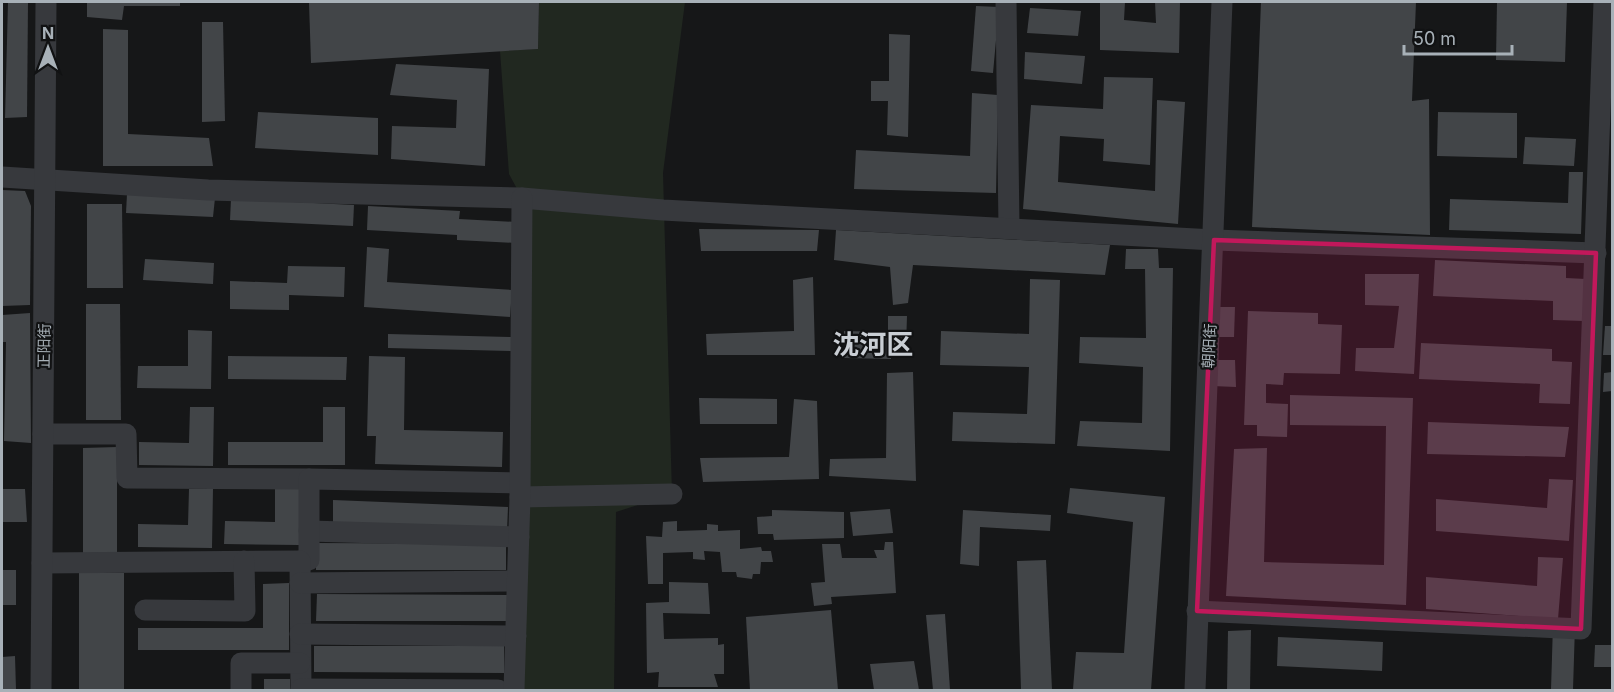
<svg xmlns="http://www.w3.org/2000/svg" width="1614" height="692" viewBox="0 0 1614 692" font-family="Inter,'Noto Sans SC',sans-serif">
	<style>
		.green { fill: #212820 }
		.building { fill: #424548 }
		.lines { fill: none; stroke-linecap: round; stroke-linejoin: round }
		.minor { stroke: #37393d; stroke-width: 21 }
		.marked { fill: #c2185b; fill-opacity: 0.2; stroke: #c2185b; stroke-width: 4.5; stroke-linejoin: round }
		.labels { text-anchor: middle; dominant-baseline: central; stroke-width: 4.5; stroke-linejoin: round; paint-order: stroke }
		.street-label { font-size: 15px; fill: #a8b1b8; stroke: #111213 }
		.town-label { font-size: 27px; font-weight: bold; fill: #c9ced4; stroke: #111213 }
	</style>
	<rect width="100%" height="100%" fill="#161718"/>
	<path class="green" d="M539 2H685L663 173 672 494 616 512 614 690H514L522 198 509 174 500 51 538 49Z"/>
	<g class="building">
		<path d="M8 2H28L27 117 5 118Z"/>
		<path d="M87 2H180V6H124L122 20 87 17Z"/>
		<path d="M309 2H539L538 49 311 63Z"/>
		<path d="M1100 2H1125L1124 20 1156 23 1155 2H1180L1179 53 1100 50Z"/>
		<path d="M1261 2H1416L1412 101 1429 99 1430 235 1252 227Z"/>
		<path d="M1497 2H1567L1565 62 1496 60Z"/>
		<path d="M976 6 999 7 993 73 971 71Z"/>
		<path d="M1030 8 1081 11 1078 36 1027 33Z"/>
		<path d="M202 22H223L225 121 202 122Z"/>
		<path d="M103 29 128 30V134L209 138 213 166H103Z"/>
		<path d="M889 34 910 35 908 137 887 135 888 101H871V81H889Z"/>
		<path d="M1025 52 1085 56 1082 84 1024 79Z"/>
		<path d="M396 64 489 69 485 166 391 159 392 126 456 128 457 100 390 95Z"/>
		<path d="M1104 77 1153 78 1150 165 1103 161 1104 139 1060 136 1058 182 1155 191 1157 100 1185 102 1178 224 1023 209 1031 105 1103 109Z"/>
		<path d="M972 93 998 95 996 193 854 189 856 150 970 156Z"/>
		<path d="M258 112 378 118V155L255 148Z"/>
		<path d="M1438 112 1517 113V158L1437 156Z"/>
		<path d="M1525 137 1576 139 1574 166 1523 164Z"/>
		<path d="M1569 172H1583L1581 234 1449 230 1450 199 1568 203Z"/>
		<path d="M2 190 25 191 31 206 30 305 2 306Z"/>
		<path d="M127 194 215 198 213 217 126 213Z"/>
		<path d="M231 199 354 205 353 226 230 220Z"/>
		<path d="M87 204H122L123 288H87Z"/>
		<path d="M368 206 460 211 459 219 517 222 516 243 457 240V235L367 230Z"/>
		<path d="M699 229 819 230 817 251H701Z"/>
		<path d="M836 230 1110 245 1105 275 913 265 908 303 893 305 890 267 834 260Z"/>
		<path d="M367 247 389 249 387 282 512 290 510 317 364 307Z"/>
		<path d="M1126 249H1158L1159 268H1173L1170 451 1077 446 1080 421 1142 423 1143 367 1079 363 1080 337 1146 338 1145 269H1125Z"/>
		<path d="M145 259 214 263 213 284 143 280Z"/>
		<path d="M1435 260 1566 266V278L1586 279 1584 321 1553 320V301L1433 296Z"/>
		<path d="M288 266 345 267 344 297 289 295V310L230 309V281L287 283Z"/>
		<path d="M1365 274H1419L1414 374 1355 371 1356 348H1394L1399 306 1365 305Z"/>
		<path d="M813 277 815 355H707L706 334 794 331 793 280Z"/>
		<path d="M1030 279 1060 280 1055 444 952 441 953 412 1027 414 1029 367 940 365 941 331 1029 334Z"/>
		<path d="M86 304H120L121 420H86Z"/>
		<path d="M1211 307H1235L1234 337H1211Z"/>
		<path d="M1248 311 1318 313V324L1342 325 1340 374 1284 373 1283 385 1266 384V403L1288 404 1287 437 1257 436V425H1244Z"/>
		<path d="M30 313 31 443 4 441 6 342H2V315Z"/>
		<path d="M888 316H907L906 347H891V359L844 358V331L888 332Z"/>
		<path d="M1605 326H1612V355H1603Z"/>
		<path d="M188 330 212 331 211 389 137 388 138 366H188Z"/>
		<path d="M388 334 513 337 512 351 388 348Z"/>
		<path d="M1421 343 1552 349V361L1572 362 1570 404 1539 403 1540 384 1419 379Z"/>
		<path d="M228 356 347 357 346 380 228 379Z"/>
		<path d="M369 356 405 357 404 430 503 432 502 467 375 464 376 436H367Z"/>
		<path d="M1211 360H1235L1236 387 1212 386Z"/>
		<path d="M913 372 916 481 829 476 830 459 886 458 887 373Z"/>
		<path d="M1612 372V391L1603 392 1604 373Z"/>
		<path d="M1290 395 1413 398 1406 605 1226 596 1234 449 1267 448 1264 562 1384 565 1386 426 1290 425Z"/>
		<path d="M699 398 777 399V424H700Z"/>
		<path d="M794 399 817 401 819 479 703 482 700 458 789 457Z"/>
		<path d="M190 407H214L213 466 139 465V442L189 443Z"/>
		<path d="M323 407H345V465H228V442H323Z"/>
		<path d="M1428 422 1569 427 1565 457 1427 454Z"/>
		<path d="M117 447V558H83V448Z"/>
		<path d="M1549 479 1573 480 1569 541 1436 531V499L1547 508Z"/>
		<path d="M275 486H299V545L224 544 225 521 275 522Z"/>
		<path d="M1070 488 1165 497 1151 690 1073 689 1076 652 1124 653 1133 522 1067 513Z"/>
		<path d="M2 489H25L27 522H2Z"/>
		<path d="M189 489H213L212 548 138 547V524L188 525Z"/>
		<path d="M333 500 508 507 507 531 333 524Z"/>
		<path d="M890 509 893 533 853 536 850 512Z"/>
		<path d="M772 510 844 512V538L774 540 773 534H758L757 517 772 516Z"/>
		<path d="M963 510 1051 515 1050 531 980 527 979 566 960 564Z"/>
		<path d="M677 521V531L707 530V524L718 525V531L740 530V549L761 547 762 551H771L773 562H761L760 574H753L752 579 737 577 736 572H722L720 552 704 551 705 560 693 559V552L663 553V584H648L646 536 662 537 663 522Z"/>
		<path d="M885 542H893L896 593 831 597 832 604 814 606 811 583 825 582 822 544H840L842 558H877L874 550H884Z"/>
		<path d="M316 543 506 544V570H316Z"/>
		<path d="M1538 557 1563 558 1558 619 1426 609V577L1537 586Z"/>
		<path d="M1046 560 1052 690H1021L1017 561Z"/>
		<rect x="2" y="570" width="14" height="35"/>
		<rect x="79" y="573" width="45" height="117"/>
		<path d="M669 582 708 583 710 614 663 613 664 639 718 638V645L724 644V674H714L718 687H658L659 672 647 673 646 603 669 602Z"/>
		<path d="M289 583V650H138V628H263V584Z"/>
		<path d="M317 594 507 595V621H316Z"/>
		<path d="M831 610 838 690H750L746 617Z"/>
		<path d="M945 614 950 690H933L926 615Z"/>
		<path d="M1553 624 1575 625 1573 690H1551Z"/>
		<path d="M1251 630 1250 690H1227L1228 631Z"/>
		<path d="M1278 637 1383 642 1382 671 1277 666Z"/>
		<path d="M1595 645H1612V667H1594Z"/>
		<path d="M314 646H504V673L314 672Z"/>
		<path d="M15 656 16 690H2V657Z"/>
		<path d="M914 661 919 690H874L870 664Z"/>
		<rect x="264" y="679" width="26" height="11"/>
	</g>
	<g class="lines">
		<g class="minor">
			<path d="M1006 2 1009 228"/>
			<path d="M2 177 208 190 522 198 663 210 1214 240 1596 253"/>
			<path d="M43 434H126L127 478 309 479"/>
			<path d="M520 497 672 494"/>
			<path d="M309 531 519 537"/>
			<path d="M300 561 309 560V479L519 483"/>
			<path d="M42 563 300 561 301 690"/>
			<path d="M300 583 517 581"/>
			<path d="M145 610 245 611 244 561"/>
			<path d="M1197 611 1581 629 1604 2"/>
			<path d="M300 634 516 636"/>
			<path d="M301 689 498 690"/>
			<path d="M41 690 46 2"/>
			<path d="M241 690V663H300"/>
			<path d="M514 690 520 497 522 198"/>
			<path d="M1195 690C1202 461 1215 231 1222 2"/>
		</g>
	</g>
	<path class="marked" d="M1214 240 1596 253 1581 629 1197 611Z"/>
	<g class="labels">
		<g class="street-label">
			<text transform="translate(44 346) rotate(-89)">正阳街</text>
			<text transform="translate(1209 346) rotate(-87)">朝阳街</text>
		</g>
		<g class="town-label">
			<text x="873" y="344">沈河区</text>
		</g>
	</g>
	<rect width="1614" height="692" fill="none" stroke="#a8b1b8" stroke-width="6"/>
	<g transform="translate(48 48)" stroke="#111213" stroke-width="4.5" paint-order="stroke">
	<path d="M0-4.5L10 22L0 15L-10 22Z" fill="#a8b1b8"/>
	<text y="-9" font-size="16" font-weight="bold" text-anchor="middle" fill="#a8b1b8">N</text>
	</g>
	<path d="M1404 45v9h108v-9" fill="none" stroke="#a8b1b8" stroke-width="3"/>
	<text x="1413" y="45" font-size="18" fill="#a8b1b8" stroke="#111213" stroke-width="4.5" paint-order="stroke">50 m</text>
</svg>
